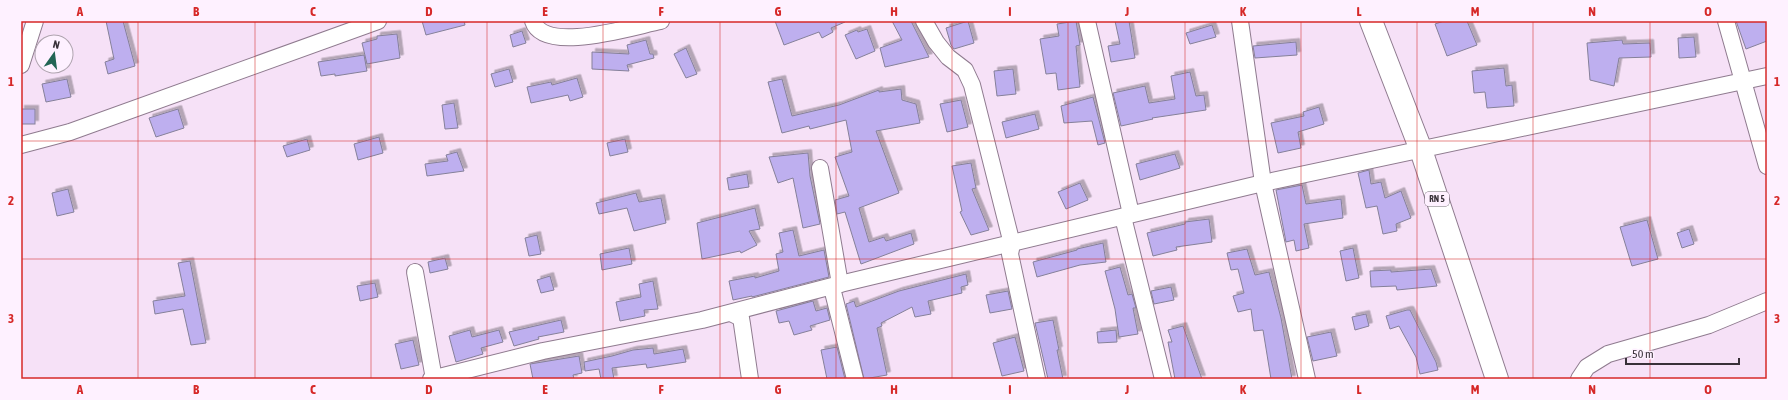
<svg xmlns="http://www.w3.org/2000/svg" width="1788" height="400" viewBox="0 0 1788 400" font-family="'Asap Condensed',sans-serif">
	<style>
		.building { fill: #beafef; stroke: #858099; filter: url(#shadow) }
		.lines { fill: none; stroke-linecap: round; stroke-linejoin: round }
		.minor-casing { stroke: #8f7b8f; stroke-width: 18 }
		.primary-casing { stroke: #8f7b8f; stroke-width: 24 }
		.minor { stroke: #fff; stroke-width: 16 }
		.primary { stroke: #fff; stroke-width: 22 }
		.grid { fill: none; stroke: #d62828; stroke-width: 1; stroke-opacity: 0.55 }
		.labels { text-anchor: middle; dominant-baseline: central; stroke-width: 3; stroke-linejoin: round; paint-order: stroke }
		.shield { fill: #fef1ff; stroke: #736a74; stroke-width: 1 }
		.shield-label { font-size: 9px; font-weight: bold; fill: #383038 }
		.neatline { fill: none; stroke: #d62828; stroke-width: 1.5 }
		.grid-label { font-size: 13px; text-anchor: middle; font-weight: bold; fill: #d62828 }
	</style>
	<defs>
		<filter id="shadow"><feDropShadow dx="3.5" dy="-3.5" stdDeviation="0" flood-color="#0004"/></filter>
	</defs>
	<rect width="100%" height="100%" fill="#f6e1f7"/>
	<g class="building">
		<path d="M106 21H123L135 66 108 74 105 62 114 59Z"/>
		<path d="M422 21H464L465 25 426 35Z"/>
		<path d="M775 21H845V22L831 28 833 32 822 38 819 32 784 45Z"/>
		<path d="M892 21H911L929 57 885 67 880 48 902 40Z"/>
		<path d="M968 21 974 43 954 49 951 45 946 28Z"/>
		<path d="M1076 21 1080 45 1076 46 1080 87 1058 90 1056 73 1046 74 1040 39 1059 36 1057 24Z"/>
		<path d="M1115 21H1129L1135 58 1111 62 1108 46 1120 44Z"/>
		<path d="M1444 21H1467L1477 45 1447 56 1435 24Z"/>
		<path d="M1736 21H1767V41L1746 49Z"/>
		<path d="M1212 25 1216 37 1190 44 1186 33Z"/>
		<path d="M867 29 875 51 856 59 845 35 857 30 858 32Z"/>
		<path d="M522 31 526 43 513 47 510 35Z"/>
		<path d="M397 34 400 58 367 64 362 43 377 39V36Z"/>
		<path d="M1694 37 1696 57 1679 58 1678 38Z"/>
		<path d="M646 40 650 54H653L654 58 627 65 629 71 592 69V52L629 54 627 45Z"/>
		<path d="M1622 40 1623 44 1650 43 1651 57 1619 58 1614 86 1590 80 1587 43Z"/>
		<path d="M1296 42 1297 55 1255 58 1253 46Z"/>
		<path d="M686 48 697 74 686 78 674 54Z"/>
		<path d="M364 55 367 71 335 76V74L321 76 318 62Z"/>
		<path d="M1504 68 1506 86 1512 85 1514 106 1487 108 1485 92 1474 93 1472 71Z"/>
		<path d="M509 69 513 82 495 87 491 74Z"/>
		<path d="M1013 69 1016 94 997 96 994 71Z"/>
		<path d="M1190 72 1196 96 1204 95 1206 110 1152 118 1153 119 1121 126 1113 93 1145 86 1149 103 1175 99 1171 76Z"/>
		<path d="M577 78 583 97 570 101 568 95 531 103 527 87 551 82 552 85Z"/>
		<path d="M67 79 71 97 46 102 42 84Z"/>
		<path d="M782 79 792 116 839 105 879 90V92L901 89 902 100 916 104 920 123 876 131 899 193 859 208 869 242 884 237 886 241 911 233 914 244 861 264 845 212 837 214 835 200 849 196 835 157 852 152 846 120 810 129 809 126 782 133 768 82Z"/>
		<path d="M1093 97 1105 143 1098 145 1092 121 1064 123 1061 106Z"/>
		<path d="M961 100 968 127 947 132 940 104Z"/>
		<path d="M454 103 458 128 445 129 442 105Z"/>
		<path d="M1319 107 1324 124 1298 132 1301 148 1278 153 1271 123 1304 116 1303 112Z"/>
		<rect x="21" y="109" width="14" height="15"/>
		<path d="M178 109 184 128 156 137 149 118Z"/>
		<path d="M1035 114 1039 129 1006 138 1002 122Z"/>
		<path d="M379 137 383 153 358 160 354 144Z"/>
		<path d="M307 139 310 150 287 157 283 146Z"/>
		<path d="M625 139 628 152 610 156 607 143Z"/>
		<path d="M457 152 464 171 427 176 425 164 448 161 446 155Z"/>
		<path d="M808 153 810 176 820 224 803 228 793 178 778 183 769 157Z"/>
		<path d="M1175 154 1180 168 1140 180 1136 164Z"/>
		<path d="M971 163 976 188 972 189 989 230 971 235 960 212 962 211 952 166Z"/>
		<path d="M1369 170 1371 184 1381 182 1385 198 1401 191 1411 218 1396 224 1397 231 1383 234 1377 206 1366 208 1358 173Z"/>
		<path d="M747 174 749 187 729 190 727 178Z"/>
		<path d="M1080 183 1088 200 1066 209 1058 192Z"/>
		<path d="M1302 185 1306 204 1341 199 1343 218 1304 224 1309 248 1296 251 1294 240 1286 242 1276 190Z"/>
		<path d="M68 189 74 212 57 216 52 193Z"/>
		<path d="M636 193 639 202 661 198 666 223 634 231 627 208 599 214 596 203Z"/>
		<path d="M755 208 760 229 749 231 757 245 741 253 740 251 702 259 697 223Z"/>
		<path d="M1209 219 1212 242 1176 247 1177 250 1153 256 1147 233 1185 224V222Z"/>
		<path d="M1647 220 1658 259 1632 266 1620 227Z"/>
		<path d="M1689 229 1694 244 1682 248 1677 233Z"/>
		<path d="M793 230 799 256 824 250 829 277 752 297V296L733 300 729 281 755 276V278L779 271 776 254 783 252 779 233Z"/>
		<path d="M537 235 541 254 529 256 525 238Z"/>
		<path d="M1103 243 1106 262 1080 265 1037 277 1033 262 1077 250V249Z"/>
		<path d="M629 248 632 264 602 270 600 254Z"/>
		<path d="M1353 248 1359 278 1346 281 1340 251Z"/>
		<path d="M1247 249 1255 275 1269 272 1281 318 1292 379H1271L1263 330 1254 331 1251 309 1238 312 1233 296 1244 293 1238 269 1231 270 1227 253Z"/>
		<path d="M445 258 448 269 430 273 428 262Z"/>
		<path d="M190 261 206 343 191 345 183 309 155 314 153 301 185 296 178 263Z"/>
		<path d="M1120 267 1128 295 1132 294 1136 308H1133L1138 334 1119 337 1115 309 1105 271Z"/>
		<path d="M1431 269 1437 286 1397 290 1396 286 1371 287 1370 271 1391 270V272Z"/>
		<path d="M966 274 968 285 961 287 962 293 928 301 931 314 915 317 912 307 881 323 882 326 877 328 887 375 864 379 846 304 854 301 856 307 899 291Z"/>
		<path d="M550 276 554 290 541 293 537 280Z"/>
		<path d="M653 281 658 309 644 310 645 316 620 321 616 302 641 297 639 284Z"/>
		<path d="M375 283 378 297 360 301 357 286Z"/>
		<path d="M1171 287 1174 300 1154 304 1151 291Z"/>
		<path d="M1008 291 1012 309 990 313 986 295Z"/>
		<path d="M813 301 816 311 827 308 830 320 810 326 812 330 794 335 789 321 779 323 776 311Z"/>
		<path d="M1407 310H1410L1436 362 1438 370 1420 374 1416 357 1399 326 1390 329 1386 316Z"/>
		<path d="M1366 314 1369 326 1355 330 1352 317Z"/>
		<path d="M561 320 564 332 538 337 539 339 514 346 509 332Z"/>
		<path d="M1053 320 1059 350H1057L1063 379H1048L1035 323Z"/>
		<path d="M1183 326 1202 379H1175L1168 342H1172L1168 330Z"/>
		<path d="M470 330 472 337 499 330 503 342 481 348 483 354 456 362 449 336Z"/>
		<path d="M1116 330 1117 342 1098 343 1097 332Z"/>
		<path d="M1331 332 1337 356 1313 361 1307 337Z"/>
		<path d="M1015 337 1024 371 1002 376 993 343Z"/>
		<path d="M413 340 419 365 401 369 395 344Z"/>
		<path d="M837 347 845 379H827L821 350Z"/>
		<path d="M653 348 654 354 683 349 686 362 647 368 646 364 612 368 614 379H601L599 369 585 371 584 362 612 356 633 350Z"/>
		<path d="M579 356 582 373 573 375 574 379H533L530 364Z"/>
	</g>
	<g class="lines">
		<g class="minor-casing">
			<g id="minor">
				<path d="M533 21C544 55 634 26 661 21"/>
				<path d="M924 21 936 42 948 57 965 70 972 85 1012 244 1010 254 1037 379"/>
				<path d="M1087 21 1131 214"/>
				<path d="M1240 21 1263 183 1307 379"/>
				<path d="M1726 21 1767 166"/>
				<path d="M21 65 35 21"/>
				<path d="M21 145 70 132 378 21"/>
				<path d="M820 168 840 284"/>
				<path d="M1123 217 1163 379"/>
				<path d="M415 272 434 379"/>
				<path d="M832 288 855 379"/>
				<path d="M731 313 741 318 742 324 750 379"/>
				<path d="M431 379 543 351 702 320 840 284 1263 183 1767 76"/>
				<path d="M1579 379 1587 367 1608 354 1709 325 1767 301"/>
			</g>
		</g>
		<g class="primary-casing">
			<path id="primary" d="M1371 21 1421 150 1497 379"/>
		</g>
		<use href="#minor" class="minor"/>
		<use href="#primary" class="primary"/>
	</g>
	<path class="grid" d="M138 21V379M255 21V379M371 21V379M487 21V379M603 21V379M720 21V379M836 21V379M952 21V379M1068 21V379M1185 21V379M1301 21V379M1417 21V379M1533 21V379M1650 21V379M21 141H1767M21 259H1767"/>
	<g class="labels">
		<rect class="shield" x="1425" y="192" width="24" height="14" rx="3"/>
		<g class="shield-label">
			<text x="1437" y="199">RN 5</text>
		</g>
	</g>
	<rect width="1788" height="400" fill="none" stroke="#fef1ff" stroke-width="44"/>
	<g transform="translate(54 54) rotate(14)"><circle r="19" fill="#fef1ff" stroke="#afa4af"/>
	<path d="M0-3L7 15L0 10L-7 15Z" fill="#236555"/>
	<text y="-6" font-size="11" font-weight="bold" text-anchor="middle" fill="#383038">N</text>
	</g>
	<path d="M1626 358v6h113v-6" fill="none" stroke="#383038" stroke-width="2"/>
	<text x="1632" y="358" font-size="12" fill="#383038" stroke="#fef1ff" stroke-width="3" paint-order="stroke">50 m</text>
	<rect x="22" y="22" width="1744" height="356" class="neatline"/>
	<g class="grid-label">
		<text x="80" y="16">A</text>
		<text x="196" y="16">B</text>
		<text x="313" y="16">C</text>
		<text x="429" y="16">D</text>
		<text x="545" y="16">E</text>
		<text x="661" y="16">F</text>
		<text x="778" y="16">G</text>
		<text x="894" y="16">H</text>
		<text x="1010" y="16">I</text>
		<text x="1127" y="16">J</text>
		<text x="1243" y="16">K</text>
		<text x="1359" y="16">L</text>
		<text x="1475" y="16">M</text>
		<text x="1592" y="16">N</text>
		<text x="1708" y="16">O</text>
		<text x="11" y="86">1</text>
		<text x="1777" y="86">1</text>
		<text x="11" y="205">2</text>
		<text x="1777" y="205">2</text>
		<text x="11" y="323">3</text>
		<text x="1777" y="323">3</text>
		<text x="80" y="394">A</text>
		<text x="196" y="394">B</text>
		<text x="313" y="394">C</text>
		<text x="429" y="394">D</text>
		<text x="545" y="394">E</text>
		<text x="661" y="394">F</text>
		<text x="778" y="394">G</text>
		<text x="894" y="394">H</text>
		<text x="1010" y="394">I</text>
		<text x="1127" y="394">J</text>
		<text x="1243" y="394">K</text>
		<text x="1359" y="394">L</text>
		<text x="1475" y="394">M</text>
		<text x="1592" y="394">N</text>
		<text x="1708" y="394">O</text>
	</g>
</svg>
